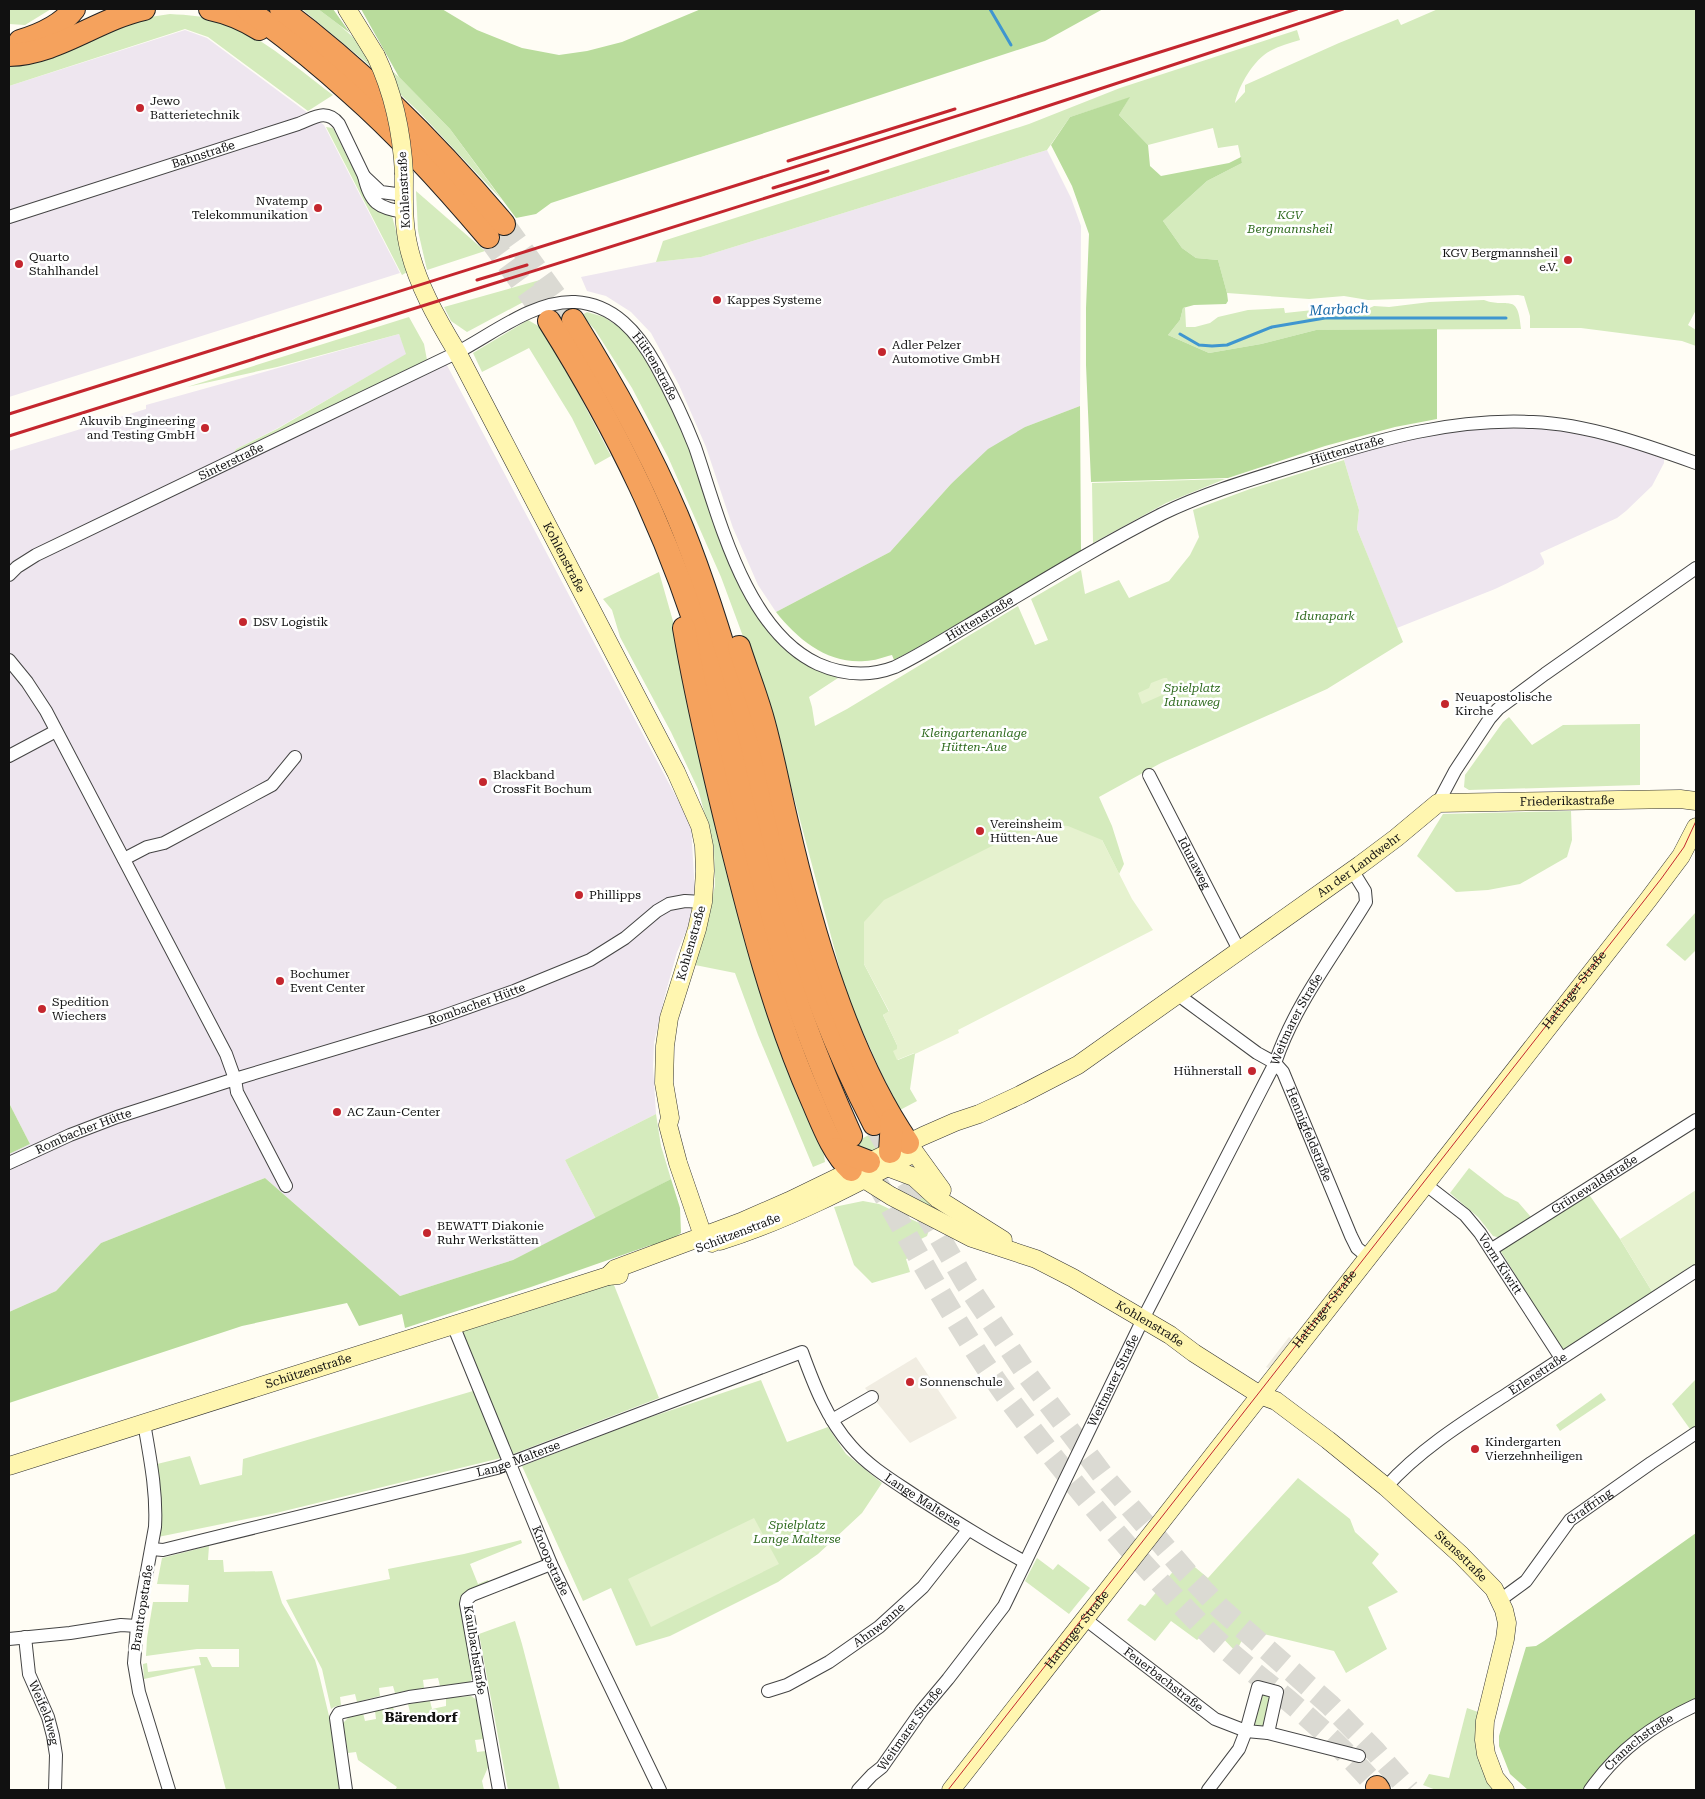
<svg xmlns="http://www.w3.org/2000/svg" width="1705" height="1799" viewBox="0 0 1705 1799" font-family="'Roboto Serif',serif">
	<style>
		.industrial { fill: #eee6ef }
		.green { fill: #d5ebbd }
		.forest { fill: #b9dc9c }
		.pitch { fill: #e6f2cf }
		.plaza { fill: #f1ede2 }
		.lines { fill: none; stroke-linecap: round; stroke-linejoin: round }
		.stream { stroke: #3f96cf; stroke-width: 3 }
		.highway-tunnel { stroke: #dbdad3; stroke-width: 22; stroke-dasharray: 22 11; stroke-linecap: butt }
		.street-casing { stroke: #444; stroke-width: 14 }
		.secondary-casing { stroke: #333; stroke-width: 19 }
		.highway-casing { stroke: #222; stroke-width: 24 }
		.street { stroke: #fff; stroke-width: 12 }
		.secondary { stroke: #fff6b0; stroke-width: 18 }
		.highway { stroke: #f5a25d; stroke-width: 22 }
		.tram { stroke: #c4262e; stroke-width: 1 }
		.rail { stroke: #c4262e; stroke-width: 3 }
		.secondary-bridge-casing { stroke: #333; stroke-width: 19; stroke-linecap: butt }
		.secondary-bridge { stroke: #fff6b0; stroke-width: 18 }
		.poi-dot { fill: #c4262e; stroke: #fff; stroke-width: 2 }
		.labels { text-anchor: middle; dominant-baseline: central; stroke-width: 5; stroke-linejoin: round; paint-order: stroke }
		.poi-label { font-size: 12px; fill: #111; stroke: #fff; text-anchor: start }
		.street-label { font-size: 12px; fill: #111; stroke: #fff }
		.park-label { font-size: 12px; font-style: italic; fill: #2f6b1f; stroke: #fff }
		.water-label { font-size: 14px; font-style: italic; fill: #1768a6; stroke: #fff }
		.neighbourhood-label { font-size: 14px; font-weight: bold; fill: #111; stroke: #fff }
	</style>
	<rect width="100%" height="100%" fill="#fffdf5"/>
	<g class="industrial">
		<path d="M185 30 207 38 324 125 400 273 9 397V86Z"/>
		<path d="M1047 150 1071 198 1081 226 1080 406 1025 427 951 484 890 552 776 612 758 585 733 528 706 447 679 385 651 333 631 312 606 296 587 291 581 277 656 262 701 257Z"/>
		<path d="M399 334 407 354 276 429 236 449 235 452 441 354 691 825 695 894 688 927 677 952 664 999 654 1043 653 1067 656 1114 565 1160 596 1219 513 1260 400 1296 265 1178 101 1243 56 1291 9 1312V1154L30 1144 9 1103V451L146 409V405Z"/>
		<path d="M1544 427 1596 437 1659 454 1664 459V463L1652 486 1626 511 1617 518 1540 553 1544 561V564L1537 569 1495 589 1397 628 1357 529 1359 510 1344 460 1347 454 1399 440 1475 428Z"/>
	</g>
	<g class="green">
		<path d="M9 9H51L25 25 9 24Z"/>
		<path d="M302 9H318L338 24 399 77 450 129 502 200 418 111 368 64Z"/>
		<path d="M1438 9H1696V310L1688 325 1696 330V346L1682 341 1581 328H1530V316L1524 296 1518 295 1368 300 1344 296 1309 299 1227 293 1218 260 1196 258 1182 248 1163 221 1207 181 1242 163 1238 145 1218 148 1213 128 1148 145 1119 115 1129 98 1070 117 1047 150 701 257 656 262 663 241 1029 124 1120 88 1297 30 1300 40C1290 43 1279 46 1270 51 1254 59 1238 87 1235 103L1245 92V85L1339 43 1398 19 1401 25Z"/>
		<path d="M170 14C188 15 206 16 224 22 260 35 302 72 333 95L308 111 208 37 185 29 9 86V62L150 17Z"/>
		<path d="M326 127 333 128 370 203 392 216 407 272 402 275Z"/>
		<path d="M416 191 485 251 427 270 418 231Z"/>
		<path d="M554 276 548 294 527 300 467 332 451 321 444 307Z"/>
		<path d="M1484 300C1508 309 1518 291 1521 329L1316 330 1261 344 1209 353 1168 335 1180 320 1183 308H1185L1186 327H1195L1210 323 1218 317 1248 310 1284 308 1285 313 1313 310 1361 312 1374 306 1389 307 1430 302Z"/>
		<path d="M587 312 604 317 629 334 646 357 668 397 698 468 748 602 783 648 802 662 838 678 809 697 812 707 815 726 847 709 1018 606 1035 645 1048 640 1031 599 1081 570 1085 594 1119 580 1129 598 1169 581 1190 555 1199 537 1193 510 1250 489 1344 460 1359 510 1357 529 1403 642 1327 689 1161 763 1099 797 1112 826 1124 864 1119 874 1102 840 864 964 889 1012 883 1015 897 1045 898 1060 915 1053V1054L910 1089 917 1101 900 1110 879 1068 847 996 780 745 761 685 721 577 668 457 632 388 595 330 582 315Z"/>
		<path d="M409 317 424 344 427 360 234 453 236 449 277 429 406 354 399 334 277 367 187 387Z"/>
		<path d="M528 320 540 327 574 385 611 456 595 465 572 418 529 348 482 372 473 353Z"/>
		<path d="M1225 479 1166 503 1093 543 1092 483Z"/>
		<path d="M659 572 823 1148 825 1162 813 1167 758 1035 735 973 695 965 715 886 714 849 698 789 671 732 620 637 612 610 603 599Z"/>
		<path d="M1509 717 1532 745 1563 725 1640 724V785L1469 790 1464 787 1465 775 1503 722Z"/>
		<path d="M1571 811 1572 840 1567 857 1520 884 1488 890 1456 892 1417 856 1443 814Z"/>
		<path d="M1696 912V950L1685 961 1666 945Z"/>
		<path d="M656 1114 661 1146 671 1179 596 1219 565 1160Z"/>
		<path d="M886 1126 880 1148 874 1152 846 1147Z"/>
		<path d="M1469 1168 1505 1196 1518 1202 1531 1217 1501 1238 1493 1236 1478 1217 1450 1193Z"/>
		<path d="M908 1177 976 1231 898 1190Z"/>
		<path d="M1588 1193 1620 1239 1653 1293 1563 1351 1500 1250Z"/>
		<path d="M863 1201 879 1204 932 1229 929 1230 927 1236 913 1243 917 1255 906 1259 910 1272 872 1283 854 1265 834 1207Z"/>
		<path d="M612 1280 659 1398 513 1454 463 1338V1331Z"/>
		<path d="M1696 1379V1426L1690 1429 1672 1404Z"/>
		<path d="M761 1380 787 1442 828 1427 846 1454 882 1483 862 1513 818 1554 778 1582 670 1636 636 1646 611 1588 583 1601 522 1466 636 1422Z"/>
		<path d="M473 1391 501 1458 276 1513 158 1537 157 1464 190 1456 200 1485 242 1475 243 1459Z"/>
		<path d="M1601 1393 1606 1400 1560 1431 1556 1425Z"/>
		<path d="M1298 1478 1350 1519 1355 1532 1379 1554 1372 1563 1398 1592 1368 1607 1387 1649 1346 1673 1334 1651 1247 1630 1236 1652 1217 1632 1210 1640 1203 1635 1197 1640 1171 1621 1155 1641 1127 1620 1140 1604 1145 1606 1184 1558 1208 1578Z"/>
		<path d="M521 1540 522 1543 470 1564 478 1584 488 1580 489 1582 468 1591 461 1598 473 1677 470 1682 440 1686 438 1678 423 1680 424 1688 395 1693 393 1686 379 1688 380 1696 357 1702 355 1694 340 1697 341 1705 334 1707 331 1709 322 1669 286 1600 390 1579 388 1569 464 1554Z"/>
		<path d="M209 1546 208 1560H223L224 1572 272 1571 282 1603 315 1660 318 1670 329 1716 342 1790H226L194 1668 144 1679 143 1664 147 1663 148 1672 201 1665 199 1657H207L212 1667H239V1649H197L146 1656 147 1638 153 1602H188L189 1585 157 1584 162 1558Z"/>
		<path d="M1037 1558 1053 1570 1058 1564 1090 1588 1069 1614 1025 1581Z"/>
		<path d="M515 1621 522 1644 560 1790H508L479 1634Z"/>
		<path d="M1258 1687 1277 1692 1268 1733 1246 1731Z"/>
		<path d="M471 1696 477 1700 484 1739 475 1740 477 1752 486 1751 489 1765 482 1781 484 1790H395L397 1787 358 1760 356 1752 348 1753 343 1723 349 1717 363 1713 365 1721 376 1719 375 1711 393 1707 395 1715 410 1712 408 1704 430 1701 432 1709 446 1706V1698Z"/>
		<path d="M1467 1708 1478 1712 1477 1743 1496 1790H1436L1423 1785 1429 1774 1449 1778Z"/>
	</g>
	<g class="forest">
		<path d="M318 9H333L350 33Z"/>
		<path d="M361 9H442L477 30 522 48 559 55 587 51 622 42 701 9H1103L1045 41 551 203 536 214 516 218 450 129 399 77Z"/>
		<path d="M1130 97 1119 115 1148 145 1150 166 1161 176 1229 163 1241 157 1242 163 1207 181 1163 221 1182 248 1196 258 1218 260 1227 293 1228 301 1226 304 1194 305 1183 308 1180 320 1168 335 1209 353 1261 344 1316 330 1437 329V419L1395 427 1325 446 1228 478 1091 482 1086 365V308L1089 234 1072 186 1051 145 1070 117Z"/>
		<path d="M1080 406 1081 551 915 649 894 660 892 655C884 657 874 661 865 661 828 664 798 640 776 612L890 552 951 484 988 449 1025 427Z"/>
		<path d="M9 1103 30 1144 9 1154Z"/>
		<path d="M265 1178 400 1296 513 1260 671 1179 680 1208 681 1233 663 1245H651L531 1287 405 1328 402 1314 359 1326 347 1303 242 1326 9 1403V1312L56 1291 101 1243Z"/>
		<path d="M1696 1533V1700L1635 1734 1584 1790H1528L1510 1774 1499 1746V1736L1526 1647 1536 1646 1544 1641Z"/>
	</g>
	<g class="pitch">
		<path d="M1164 678H1167L1169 683 1167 688 1169 692 1142 704 1138 693 1149 688 1151 683Z"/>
		<path d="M1038 823 1068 826 1102 840 1132 899 1153 930 958 1030 959 1033 915 1054 914 1053 897 1060 893 1051 897 1049V1045L883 1015 889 1011 864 964V922L884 900Z"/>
		<path d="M1696 1190V1265L1653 1293 1620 1239Z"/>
		<path d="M754 1518 779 1564 651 1627 628 1579Z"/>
	</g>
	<g class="plaza">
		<path d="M1289 1337 1293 1340 1270 1369 1266 1367Z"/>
		<path d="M916 1357 957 1418 910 1443 865 1388Z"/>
	</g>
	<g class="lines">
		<g class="stream">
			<path d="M990 9 1011 45"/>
			<path d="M1180 334 1199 345 1212 346 1227 345 1272 327 1325 318H1506"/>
		</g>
		<g class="highway-tunnel">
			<path d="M504 224 573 320"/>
			<path d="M488 237 549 321"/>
			<path d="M874 1124 966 1283 1028 1376 1105 1478 1187 1573 1220 1608 1330 1705 1375 1751 1409 1790"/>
			<path d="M875 1179C916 1251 956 1326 1005 1394 1063 1473 1129 1552 1198 1622 1233 1659 1276 1688 1313 1722 1336 1742 1356 1764 1377 1787"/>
		</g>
		<g class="street-casing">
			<g id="street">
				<path d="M404 195 381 192 364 176C370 203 378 208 404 212"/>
				<path id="s1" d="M9 217 298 124C314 118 326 108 339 124L364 176"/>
				<path id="s2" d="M9 575 17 567 36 555C176 488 316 421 456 353 491 335 534 300 575 302 614 304 638 333 656 365 671 392 684 419 695 447 719 517 745 630 818 664 843 675 869 677 895 667 920 655 943 640 967 626 1031 588 1095 548 1162 514 1207 492 1256 478 1304 463 1381 439 1452 418 1533 422 1587 424 1646 445 1696 463"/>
				<path id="s3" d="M9 660 27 682 46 711 226 1054 235 1079 438 1018 514 991 590 960 625 938 657 911 669 904 685 901 703 902"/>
				<path d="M9 756 56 731"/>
				<path id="s4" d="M1149 775 1239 950"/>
				<path d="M1438 803 1455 771 1490 718 1498 709 1545 674 1696 568"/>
				<path d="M124 859 147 847 164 843 272 785 295 757"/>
				<path id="s5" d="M1180 992 1185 1000 1257 1053 1275 1063 1283 1072 1351 1236 1357 1248 1368 1257"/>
				<path id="s6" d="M9 1163 70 1135 117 1117 235 1079 237 1092 286 1186"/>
				<path id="s7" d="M1425 1184 1465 1215 1480 1233 1561 1358"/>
				<path id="s8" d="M1492 1249 1696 1120"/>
				<path id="s9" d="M453 1325 551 1564 660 1790"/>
				<path d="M832 1420 872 1397"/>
				<path d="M144 1423C150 1458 157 1492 155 1527L137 1626 134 1663 139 1692 169 1790"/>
				<path id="s10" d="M1386 1487C1421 1448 1467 1420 1510 1392 1572 1351 1634 1311 1696 1271"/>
				<path id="s11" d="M152 1549 163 1550 497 1468 802 1352C814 1385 827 1419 851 1446 869 1467 895 1482 917 1497 953 1520 988 1542 1025 1562"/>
				<path id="s12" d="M1500 1600 1526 1581 1570 1520 1651 1463 1696 1433"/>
				<path id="s13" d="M1085 1619 1215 1719 1246 1731 1268 1733 1359 1756"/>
				<path id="s14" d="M25 1637 29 1674 48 1717 53 1736 56 1755 55 1790"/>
				<path d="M9 1639 70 1633 121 1625 137 1626"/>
				<path id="s15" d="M768 1691 787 1685 829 1662 879 1627 923 1587 968 1530"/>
				<path d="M346 1790 336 1718 339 1713 409 1697 481 1687"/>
				<path d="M499 1790 466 1604 467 1599 472 1595 551 1564"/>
				<path id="s16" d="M858 1790 872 1775 882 1767 922 1710 948 1679 1004 1606 1143 1319 1275 1063C1295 1004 1334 955 1366 902L1365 891 1352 870"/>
				<path d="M1208 1790 1239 1749 1246 1731 1258 1687 1277 1692 1268 1733"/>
				<path id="s17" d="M1590 1790C1618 1750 1653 1725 1696 1705"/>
			</g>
		</g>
		<g class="secondary-casing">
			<g id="secondary">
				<path d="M347 9 376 56"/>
				<path id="s18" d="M404 174C404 197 403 221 408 244 416 282 437 319 457 352L676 772 700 826 704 846 705 871 703 902 697 929 669 1018 665 1046 664 1083 670 1118 668 1125 678 1163 703 1236 712 1243"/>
				<path d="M908 1143 942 1190"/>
				<path d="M882 1165 914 1177 938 1199 1003 1240"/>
				<path id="s19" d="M856 1174 891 1196 972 1238 1036 1259 1073 1278 1170 1335 1194 1353 1260 1395 1276 1401 1328 1440 1386 1487 1461 1555 1494 1589 1504 1610 1507 1623 1505 1639 1485 1721 1484 1740 1486 1754 1495 1778 1505 1790"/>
				<path d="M720 1241C787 1220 850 1187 912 1154"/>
				<path id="s20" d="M608 1276 615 1269 741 1222 789 1201 923 1136 955 1122 979 1114 1020 1095 1078 1065 1360 865 1396 838 1438 803 1680 799 1696 801"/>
				<path id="s21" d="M9 1466 586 1283 608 1276 619 1275"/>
				<path id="s22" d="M951 1790 1648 900 1681 856 1696 827"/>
			</g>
		</g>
		<g class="highway-casing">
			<g id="highway">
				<path d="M210 9C229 13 243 19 259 29"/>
				<path d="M247 9C283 35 318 63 351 93 401 137 445 186 488 237"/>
				<path d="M281 9C364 71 437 145 504 224"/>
				<path d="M20 41C40 35 61 26 74 9"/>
				<path d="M9 55C57 54 98 19 144 9"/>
				<path d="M573 320C612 383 648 447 677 515 699 567 716 621 732 675 739 697 743 720 748 742 764 806 778 869 796 932 816 999 842 1062 874 1124"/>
				<path d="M549 321C618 431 670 538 707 662 733 748 748 836 772 922 792 996 820 1067 851 1136"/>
				<path d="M684 628C696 697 712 766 729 835 751 924 774 1014 811 1098 822 1123 832 1152 851 1170"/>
				<path d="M739 647C747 672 757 697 764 723 773 756 779 789 787 822 811 927 847 1054 908 1143"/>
				<path d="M836 1149 869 1162"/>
				<path d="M890 1152 892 1120"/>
				<path d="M1377 1787 1379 1790"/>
			</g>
		</g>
		<use href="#street" class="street"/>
		<use href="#secondary" class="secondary"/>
		<use href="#highway" class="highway"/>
		<path class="tram" id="s23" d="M948 1790 1661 879 1684 847 1696 821"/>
		<g class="rail">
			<path d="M788 161 955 109"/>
			<path d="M773 188 828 171"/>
			<path d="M477 280 527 265"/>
			<path d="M9 414 1297 9"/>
			<path d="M9 436 807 185 1343 9"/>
		</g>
		<g class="secondary-bridge-casing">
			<path id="secondary-bridge" d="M376 56C394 94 402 132 404 174"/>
		</g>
		<use href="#secondary-bridge" class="secondary-bridge"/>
	</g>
	<g class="poi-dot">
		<circle cx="140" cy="108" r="5"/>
		<circle cx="318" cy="208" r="5"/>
		<circle cx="1568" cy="260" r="5"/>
		<circle cx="19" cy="264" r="5"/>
		<circle cx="717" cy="300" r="5"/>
		<circle cx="882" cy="352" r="5"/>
		<circle cx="205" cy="428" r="5"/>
		<circle cx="243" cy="622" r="5"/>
		<circle cx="1445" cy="704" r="5"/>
		<circle cx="483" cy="782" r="5"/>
		<circle cx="980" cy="831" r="5"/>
		<circle cx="579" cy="895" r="5"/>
		<circle cx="280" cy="981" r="5"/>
		<circle cx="42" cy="1009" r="5"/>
		<circle cx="1252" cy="1071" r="5"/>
		<circle cx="337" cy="1112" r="5"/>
		<circle cx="427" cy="1233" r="5"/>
		<circle cx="910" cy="1382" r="5"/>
		<circle cx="1475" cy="1449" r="5"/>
	</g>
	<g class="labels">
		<g class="poi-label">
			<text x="150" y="101">Jewo<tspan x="150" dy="14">Batterietechnik</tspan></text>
			<text x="308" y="201" text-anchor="end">Nvatemp<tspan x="308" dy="14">Telekommunikation</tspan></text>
			<text x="1558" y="253" text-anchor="end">KGV Bergmannsheil<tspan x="1558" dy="14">e.V.</tspan></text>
			<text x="29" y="257">Quarto<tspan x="29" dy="14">Stahlhandel</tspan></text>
			<text x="727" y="300">Kappes Systeme</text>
			<text x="892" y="345">Adler Pelzer<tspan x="892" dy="14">Automotive GmbH</tspan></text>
			<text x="195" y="421" text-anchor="end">Akuvib Engineering<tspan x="195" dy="14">and Testing GmbH</tspan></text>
			<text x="253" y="622">DSV Logistik</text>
			<text x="1455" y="697">Neuapostolische<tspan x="1455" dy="14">Kirche</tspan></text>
			<text x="493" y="775">Blackband<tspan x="493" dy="14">CrossFit Bochum</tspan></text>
			<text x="990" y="824">Vereinsheim<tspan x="990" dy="14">Hütten-Aue</tspan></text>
			<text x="589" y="895">Phillipps</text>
			<text x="290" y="974">Bochumer<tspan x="290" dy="14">Event Center</tspan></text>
			<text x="52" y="1002">Spedition<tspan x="52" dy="14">Wiechers</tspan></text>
			<text x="1242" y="1071" text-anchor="end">Hühnerstall</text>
			<text x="347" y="1112">AC Zaun-Center</text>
			<text x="437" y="1226">BEWATT Diakonie<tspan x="437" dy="14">Ruhr Werkstätten</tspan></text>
			<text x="920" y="1382">Sonnenschule</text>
			<text x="1485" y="1442">Kindergarten<tspan x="1485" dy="14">Vierzehnheiligen</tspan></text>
		</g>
		<g class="street-label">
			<text stroke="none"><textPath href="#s1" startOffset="204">Bahnstraße</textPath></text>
			<text transform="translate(404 190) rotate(-93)">Kohlenstraße</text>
			<text stroke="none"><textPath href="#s2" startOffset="739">Hüttenstraße</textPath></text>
			<text stroke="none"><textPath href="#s2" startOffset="1668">Hüttenstraße</textPath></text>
			<text stroke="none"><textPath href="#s2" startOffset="250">Sinterstraße</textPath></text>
			<text stroke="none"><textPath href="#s18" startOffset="421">Kohlenstraße</textPath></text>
			<text stroke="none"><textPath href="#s2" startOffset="1262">Hüttenstraße</textPath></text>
			<text stroke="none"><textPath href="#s20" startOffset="1091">Friederikastraße</textPath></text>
			<text stroke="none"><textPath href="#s4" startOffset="99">Idunaweg</textPath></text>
			<text stroke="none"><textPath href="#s20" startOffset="861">An der Landwehr</textPath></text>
			<text transform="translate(691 943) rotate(-74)">Kohlenstraße</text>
			<text stroke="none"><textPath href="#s23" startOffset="1016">Hattinger Straße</textPath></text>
			<text stroke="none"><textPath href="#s3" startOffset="730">Rombacher Hütte</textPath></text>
			<text stroke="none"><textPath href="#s16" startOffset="891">Weitmarer Straße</textPath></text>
			<text stroke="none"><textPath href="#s6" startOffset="81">Rombacher Hütte</textPath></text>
			<text stroke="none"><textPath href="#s5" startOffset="199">Hennigfeldstraße</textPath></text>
			<text stroke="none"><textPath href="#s8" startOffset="121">Grünewaldstraße</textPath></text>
			<text transform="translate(738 1233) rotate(-21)">Schützenstraße</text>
			<text stroke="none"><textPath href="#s7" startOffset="111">Vorm Kiwitt</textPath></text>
			<text stroke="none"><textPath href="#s23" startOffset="611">Hattinger Straße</textPath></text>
			<text stroke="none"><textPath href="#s19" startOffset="331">Kohlenstraße</textPath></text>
			<text stroke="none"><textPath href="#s21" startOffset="314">Schützenstraße</textPath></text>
			<text stroke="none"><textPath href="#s10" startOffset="190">Erlenstraße</textPath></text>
			<text stroke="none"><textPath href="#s16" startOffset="486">Weitmarer Straße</textPath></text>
			<text stroke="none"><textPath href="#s11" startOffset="378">Lange Malterse</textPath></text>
			<text stroke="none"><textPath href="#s11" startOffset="878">Lange Malterse</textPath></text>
			<text stroke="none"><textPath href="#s12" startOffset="131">Graffring</textPath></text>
			<text stroke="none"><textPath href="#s19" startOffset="721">Stensstraße</textPath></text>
			<text stroke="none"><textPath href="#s9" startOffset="255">Knoopstraße</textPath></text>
			<text transform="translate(142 1608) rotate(-81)">Brantropstraße</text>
			<text stroke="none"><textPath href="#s15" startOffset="130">Ahnwenne</textPath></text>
			<text stroke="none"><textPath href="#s22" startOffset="204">Hattinger Straße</textPath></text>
			<text transform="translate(475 1650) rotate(81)">Kaulbachstraße</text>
			<text stroke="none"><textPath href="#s13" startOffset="99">Feuerbachstraße</textPath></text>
			<text stroke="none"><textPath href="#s14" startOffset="79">Weifeldweg</textPath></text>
			<text stroke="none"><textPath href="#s16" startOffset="81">Weitmarer Straße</textPath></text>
			<text stroke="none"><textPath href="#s17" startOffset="69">Cranachstraße</textPath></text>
		</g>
		<g class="park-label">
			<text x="1290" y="215">KGV<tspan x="1290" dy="14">Bergmannsheil</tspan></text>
			<text x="1325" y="616">Idunapark</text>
			<text x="1192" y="688">Spielplatz<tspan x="1192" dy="14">Idunaweg</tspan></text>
			<text x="974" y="733">Kleingartenanlage<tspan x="974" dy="14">Hütten-Aue</tspan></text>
			<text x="797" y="1525">Spielplatz<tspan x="797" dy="14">Lange Malterse</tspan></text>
		</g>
		<g class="water-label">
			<text transform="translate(1339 309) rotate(-3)">Marbach</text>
		</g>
		<g class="neighbourhood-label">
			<text x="421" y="1717">Bärendorf</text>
		</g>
	</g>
	<rect width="1705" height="1799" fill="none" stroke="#111111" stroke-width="20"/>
</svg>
